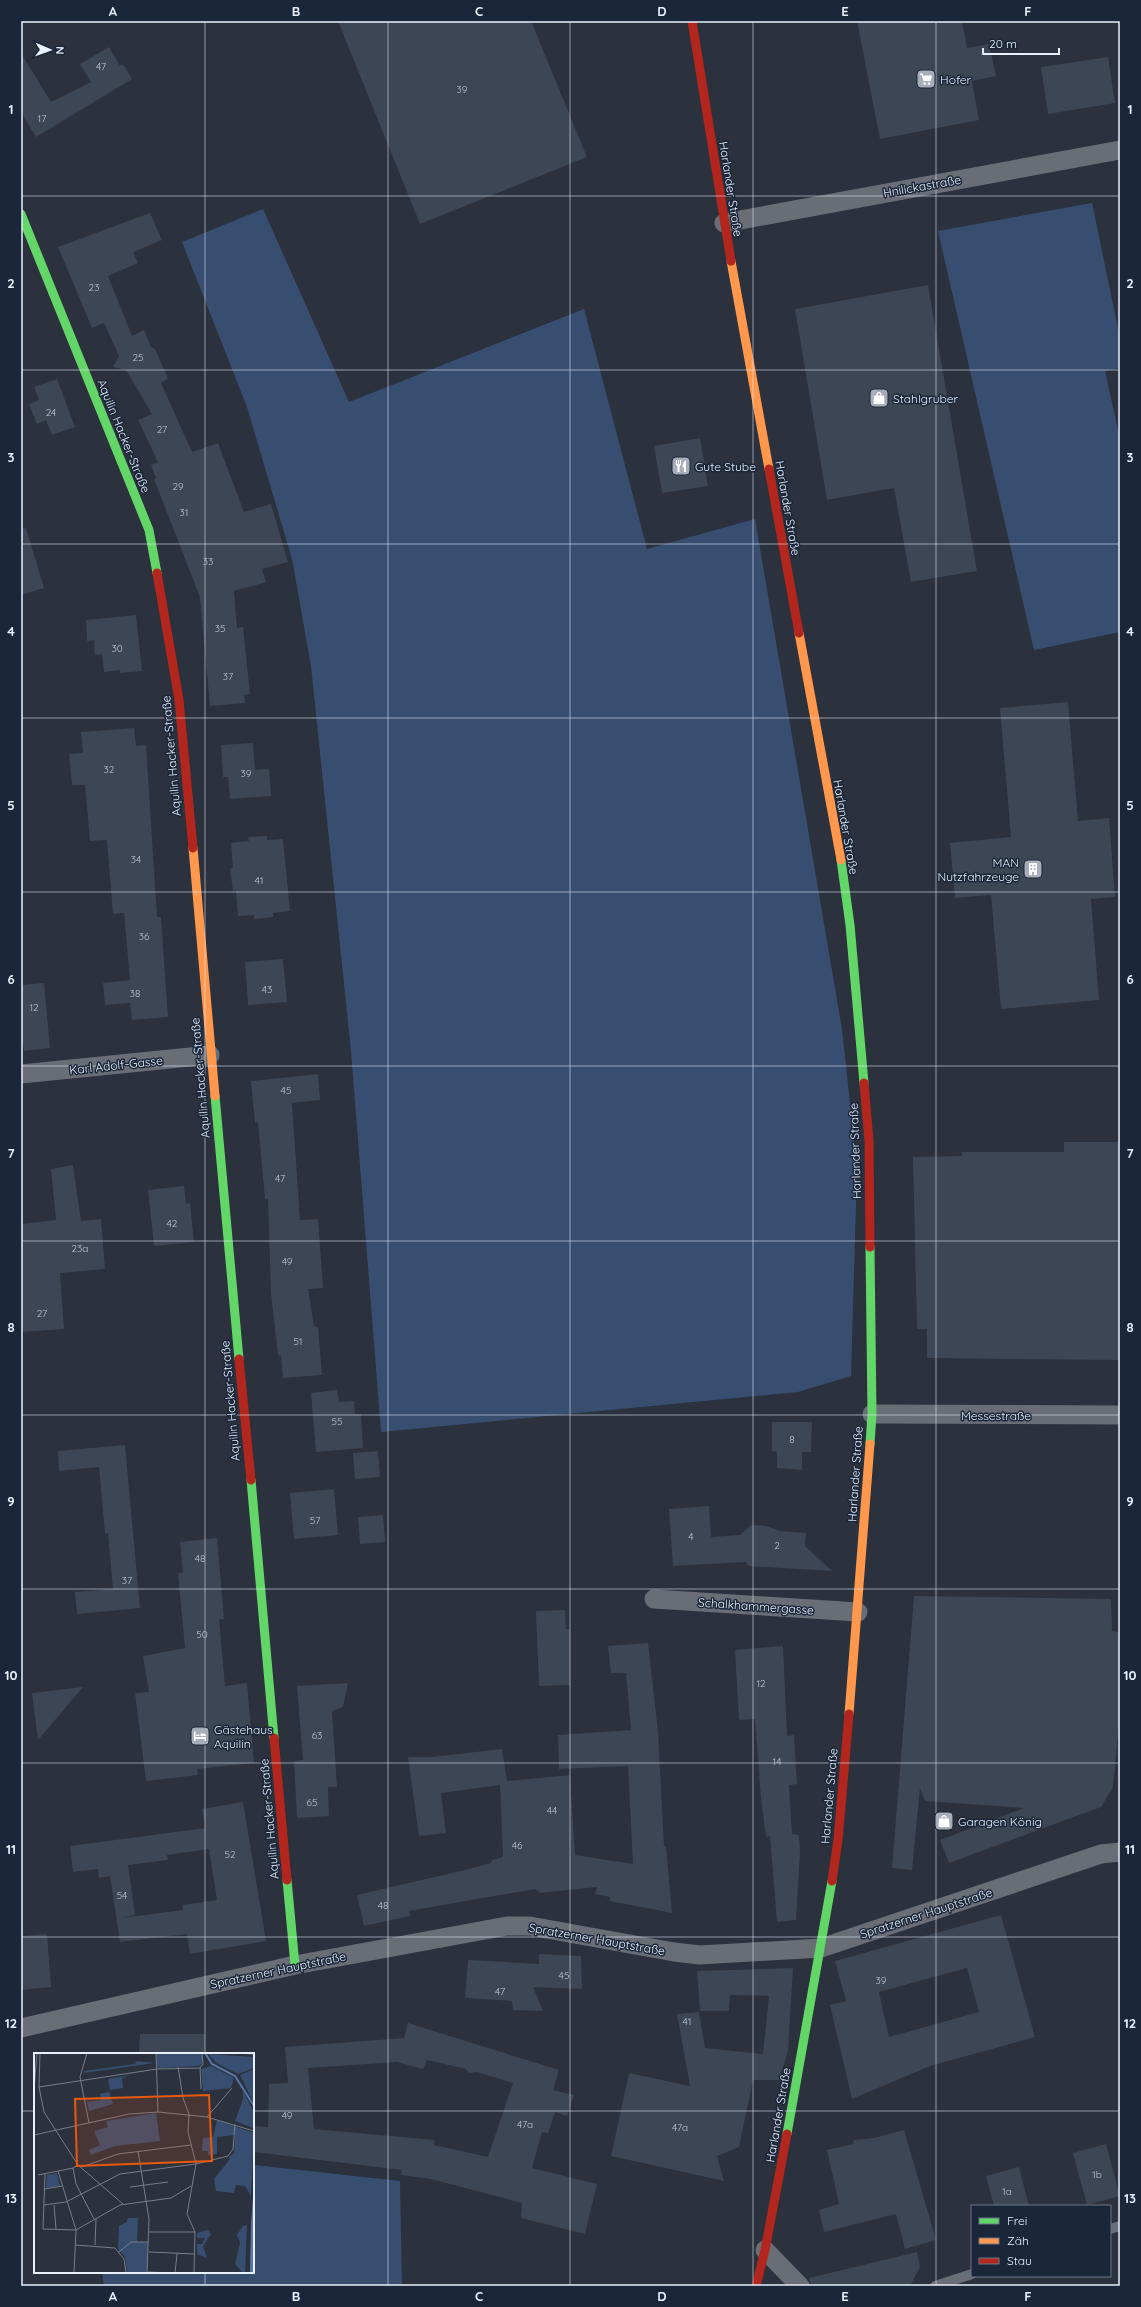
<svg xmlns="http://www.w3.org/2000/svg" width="1141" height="2307" viewBox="0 0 1141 2307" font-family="Quicksand,sans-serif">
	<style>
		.green { fill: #384e71 }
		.building { fill: #3d4654; fill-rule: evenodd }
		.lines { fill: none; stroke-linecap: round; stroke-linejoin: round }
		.lane { stroke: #686d76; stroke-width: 10 }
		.street { stroke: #686d76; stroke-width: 19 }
		.fast { stroke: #63d668; stroke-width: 9 }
		.slow { stroke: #ff974d; stroke-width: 9 }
		.jam { stroke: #b3261e; stroke-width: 9 }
		.grid { fill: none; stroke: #e9f1fe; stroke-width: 1; stroke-opacity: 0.55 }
		.labels { text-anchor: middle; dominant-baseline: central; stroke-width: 3; stroke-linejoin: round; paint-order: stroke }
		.number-label { font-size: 10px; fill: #bec6d4 }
		.poi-label { font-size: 12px; fill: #e9f1fe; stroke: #1a2639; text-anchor: start }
		.street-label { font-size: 12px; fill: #e9f1fe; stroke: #1a2639 }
		.inset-river { fill: none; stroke: #5876aa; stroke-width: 2 }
		.inset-road { fill: none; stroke: #777e8a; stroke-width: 1 }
		.view { fill: #e8590c; fill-opacity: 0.15; stroke: #e8590c; stroke-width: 2 }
		.inset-edge { fill: none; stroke: #e9f1fe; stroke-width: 2 }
		.neatline { fill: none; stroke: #e9f1fe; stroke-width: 1.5 }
		.grid-label { font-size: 13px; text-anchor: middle; font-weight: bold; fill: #e9f1fe }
	</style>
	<rect width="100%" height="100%" fill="#2b313d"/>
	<g class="green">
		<path d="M1092 203 1120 338V368L1105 371 1120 439V632L1034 650 938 231Z"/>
		<path d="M263 209 349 402 584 309 647 549 755 519 842 1029 857 1168 851 1376 798 1392 381 1432 351 1051 311 666 292 559 247 407 182 242Z"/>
		<path d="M253 2165 400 2181 402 2286H104L102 2272H253Z"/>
	</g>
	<g class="building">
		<path d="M338 21H531L587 157 420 224Z"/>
		<path d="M857 21H962L967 48 989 44 996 76 972 81 979 120 880 139Z"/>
		<path d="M109 47 120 66 123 64 132 79 36 137 21 112V53L51 102 91 82 80 64Z"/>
		<path d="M1108 57 1115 103 1048 114 1041 67Z"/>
		<path d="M150 213 162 240 133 252 138 263 108 276 132 336 144 330 151 347 155 349 168 379 161 383 192 452 218 443 244 512 271 504 288 562 262 569 266 582 234 591 237 628 243 627 250 694 244 695 245 703 210 706 200 597 154 479 156 478 151 465 158 462 138 420 152 414 126 370 113 367 119 356 104 323 92 328 58 247Z"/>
		<path d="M928 285 977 571 911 582 894 488 827 500 795 309Z"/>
		<path d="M57 379 75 427 52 435 46 420 37 424 29 404 39 400 34 387Z"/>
		<path d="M700 438 708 486 662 493 654 446Z"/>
		<path d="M26 528 44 588 21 595V529Z"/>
		<path d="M136 615 142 671 120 673V670L104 672 102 654 95 655 94 640 87 641 86 620Z"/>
		<path d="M1068 702 1078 821 1109 818 1115 897 1091 899 1099 1000 1001 1009 991 895 955 898 950 843 1011 837 1000 708Z"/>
		<path d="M134 728 136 746 146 745 157 917H161L168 1017 132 1020 130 1003 105 1005 103 983 130 980 124 913 113 914 107 840 90 841 85 785H72L69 754 83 753 81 732Z"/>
		<path d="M253 743 255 770 269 769 271 796 230 799 228 777H223L221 745Z"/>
		<path d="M267 836V840L283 839 290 911 273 913V917L254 919V915L238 916 236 890 233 891 230 869 233 868 231 843 249 841 248 837Z"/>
		<path d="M283 959 287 1002 248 1005 245 962Z"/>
		<path d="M44 983 50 1048 24 1051 21 1031V985Z"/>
		<path d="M318 1074 320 1100 292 1103 300 1220 318 1219 323 1288 308 1289 314 1326 318 1327 322 1375 283 1378 281 1356 278 1355 271 1293 268 1199H265L258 1122 255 1123 251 1081Z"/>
		<path d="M1064 1142H1120V1360L927 1358V1329H917L913 1157 962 1156V1152H1064Z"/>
		<path d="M73 1165 81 1221 101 1219 105 1269 60 1273 64 1329 21 1332V1224L56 1220 51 1169Z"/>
		<path d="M184 1186 186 1204 190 1203 194 1242 154 1246 148 1190Z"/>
		<path d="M337 1390 339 1402 354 1401 355 1414H361L363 1448 316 1452 311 1393Z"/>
		<path d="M772 1422H812L811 1452H802V1470L777 1468V1452L772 1451Z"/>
		<path d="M125 1445 140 1608 77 1614 75 1592 113 1589 108 1533 105 1534 99 1467 59 1471 58 1451Z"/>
		<path d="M378 1451 380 1477 355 1479 353 1453Z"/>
		<path d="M334 1489 338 1535 294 1539 290 1493Z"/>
		<path d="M709 1506 711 1537 740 1535 751 1525 766 1526 780 1531 806 1533 805 1546 832 1571 748 1566 746 1562 673 1566 669 1509Z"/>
		<path d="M383 1515 385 1542 360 1544 358 1517Z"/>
		<path d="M217 1538 224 1619H219L225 1686 247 1683 254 1763 197 1769 198 1775 146 1781 135 1693 149 1692 143 1656 185 1648 178 1573H183L180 1542Z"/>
		<path d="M914 1596 1111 1599 1112 1631 1118 1632 1120 1647V1712L1113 1787 1101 1807 949 1863 940 1840 1024 1808 925 1801 920 1788 912 1870 892 1868Z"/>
		<path d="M565 1610 566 1629H570V1685L539 1686 536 1611Z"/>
		<path d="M648 1643 658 1732 664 1846H666L672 1913 610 1901V1897L595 1894 597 1887 540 1893 535 1889 409 1911 410 1916 364 1926 357 1895 469 1869 491 1863 492 1860 503 1857 500 1785 441 1793 446 1833 419 1836 408 1757H432L502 1749 507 1781 570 1775 575 1855 633 1864 628 1766 559 1769 558 1735 631 1730 626 1673H611L608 1646Z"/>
		<path d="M783 1646 787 1736 794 1735 797 1784 789 1785 792 1834 799 1835 800 1852 796 1920 777 1922 770 1836 766 1837 761 1799 755 1719 739 1720 735 1650Z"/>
		<path d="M348 1683 343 1707 332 1711 337 1787H328L329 1816 297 1818 294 1761 303 1760 297 1686Z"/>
		<path d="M83 1687 38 1740 32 1693Z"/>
		<path d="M243 1802 266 1941 190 1954 187 1934 120 1942 110 1876 99 1878 98 1869 73 1872 70 1846 205 1828 202 1809ZM209 1849 217 1900 182 1905 183 1910 122 1918 135 1915 128 1865 168 1860 167 1855Z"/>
		<path d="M1001 1915 1035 2037 930 2066 852 2099 830 2005 846 2001 835 1961ZM967 1968 979 2012 889 2037 879 1992Z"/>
		<path d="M47 1934 51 1987 21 1990V1936Z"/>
		<path d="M539 1954 581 1956 582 1989 533 1987 543 2011 513 2010 512 2001 465 1998 468 1960 539 1964Z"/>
		<path d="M793 1968 788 2051 779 2080H753L739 2147 717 2156 724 2181 611 2156 629 2073 690 2086 677 2014 699 2012 705 2048 763 2054 769 1996 730 1995 729 2011H700L697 1971Z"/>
		<path d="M408 2023 559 2070 553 2090 574 2095 567 2116 555 2112 548 2133 542 2132 532 2168 597 2184 585 2234 521 2218 522 2203 431 2179 401 2175 402 2170 253 2152V2126L268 2127 269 2084 288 2083 285 2047 404 2038ZM427 2060 466 2069 469 2073 477 2072 513 2083 488 2157 434 2145 435 2140 314 2129 308 2068 397 2062 423 2069Z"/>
		<path d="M140 2034H205V2054H139Z"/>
		<path d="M904 2130 936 2240 905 2249 896 2214 824 2232 819 2210 839 2204 827 2150 853 2144 854 2140 874 2138Z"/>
		<path d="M1106 2144 1120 2196 1087 2205 1073 2153Z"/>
		<path d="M1019 2167 1029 2206H994L986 2176Z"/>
		<path d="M917 2252 920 2267 910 2286H811L809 2278Z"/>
	</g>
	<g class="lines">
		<g class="lane">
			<path d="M1110 2229 1120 2226"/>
			<path d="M935 2286 972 2274"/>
		</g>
		<g class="street">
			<path d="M724 223 1120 150"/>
			<path d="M21 1074 210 1055"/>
			<path d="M872 1414 1120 1415"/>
			<path d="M654 1599 858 1612"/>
			<path d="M21 2028 295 1965 507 1926H530L674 1952 700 1955 821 1948 1101 1854 1120 1852"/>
			<path d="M765 2250 800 2286"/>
		</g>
		<g class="fast">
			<path d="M21 214 149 530 157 573"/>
			<path d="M841 860 850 925 864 1083"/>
			<path d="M215 1096 239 1359"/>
			<path d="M870 1444 872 1414 870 1247"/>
			<path d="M251 1480 274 1738"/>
			<path d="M287 1880 295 1965"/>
			<path d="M787 2134 832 1881"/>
		</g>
		<g class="slow">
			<path d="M731 261 769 469"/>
			<path d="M799 633 841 860"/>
			<path d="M193 848 215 1096"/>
			<path d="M849 1714 870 1444"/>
		</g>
		<g class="jam">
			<path d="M692 21 731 261"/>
			<path d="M769 469 799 633"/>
			<path d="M157 573 179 700 193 848"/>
			<path d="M864 1083 869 1141 870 1247"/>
			<path d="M239 1359 251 1480"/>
			<path d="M274 1738 287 1880"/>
			<path d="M832 1881 838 1840 849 1714"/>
			<path d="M756 2286 765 2250 787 2134"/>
		</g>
	</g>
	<path class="grid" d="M205 21V2054M388 21V2286M570 21V2286M753 21V2286M936 21V2286M21 196H1120M21 370H1120M21 544H1120M21 718H1120M21 892H1120M21 1066H1120M21 1241H1120M21 1415H1120M21 1589H1120M21 1763H1120M21 1937H1120M21 2111H35M253 2111H1120M205 2272V2286"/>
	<defs>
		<g id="supermarket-square" transform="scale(1)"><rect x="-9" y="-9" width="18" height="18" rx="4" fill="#a6aeba" stroke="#1a2639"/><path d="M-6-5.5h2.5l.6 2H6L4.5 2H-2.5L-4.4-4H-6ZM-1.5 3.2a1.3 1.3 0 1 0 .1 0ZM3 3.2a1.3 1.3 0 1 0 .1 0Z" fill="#fff"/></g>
		<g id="shop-square" transform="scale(1)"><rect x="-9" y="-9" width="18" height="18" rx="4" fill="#a6aeba" stroke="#1a2639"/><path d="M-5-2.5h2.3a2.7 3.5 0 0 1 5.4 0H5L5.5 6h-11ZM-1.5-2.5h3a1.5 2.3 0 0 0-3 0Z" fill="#fff"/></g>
		<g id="restaurant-square" transform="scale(1)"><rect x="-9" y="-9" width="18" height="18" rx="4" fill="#a6aeba" stroke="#1a2639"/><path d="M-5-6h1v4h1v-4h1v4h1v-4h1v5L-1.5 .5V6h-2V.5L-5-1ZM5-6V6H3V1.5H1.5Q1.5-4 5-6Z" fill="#fff"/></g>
		<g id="building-square" transform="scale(1)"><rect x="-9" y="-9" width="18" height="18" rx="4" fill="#a6aeba" stroke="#1a2639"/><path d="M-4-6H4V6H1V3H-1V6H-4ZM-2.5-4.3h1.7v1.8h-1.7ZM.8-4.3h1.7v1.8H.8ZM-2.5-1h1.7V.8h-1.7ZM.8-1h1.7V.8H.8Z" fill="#fff"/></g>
		<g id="hotel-square" transform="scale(1)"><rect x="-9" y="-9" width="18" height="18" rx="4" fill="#a6aeba" stroke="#1a2639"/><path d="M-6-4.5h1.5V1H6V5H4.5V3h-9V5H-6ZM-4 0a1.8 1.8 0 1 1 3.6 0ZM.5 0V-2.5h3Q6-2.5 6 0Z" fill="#fff"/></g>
	</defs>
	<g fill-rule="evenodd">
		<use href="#supermarket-square" x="926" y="79"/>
		<use href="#shop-square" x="879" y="398"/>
		<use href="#restaurant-square" x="681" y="466"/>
		<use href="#building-square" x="1033" y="869"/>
		<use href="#hotel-square" x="200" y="1736"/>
		<use href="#shop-square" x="944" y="1821"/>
	</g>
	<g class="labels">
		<g class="number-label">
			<text x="101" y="66">47</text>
			<text x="462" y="89">39</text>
			<text x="42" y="118">17</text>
			<text x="94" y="287">23</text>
			<text x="138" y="357">25</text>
			<text x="51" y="412">24</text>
			<text x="162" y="429">27</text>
			<text x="178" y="486">29</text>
			<text x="184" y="512">31</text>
			<text x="208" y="561">33</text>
			<text x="220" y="628">35</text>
			<text x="117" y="648">30</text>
			<text x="228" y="676">37</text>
			<text x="109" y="769">32</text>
			<text x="246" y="773">39</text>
			<text x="136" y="859">34</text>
			<text x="259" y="880">41</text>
			<text x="144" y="936">36</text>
			<text x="267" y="989">43</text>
			<text x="135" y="993">38</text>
			<text x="34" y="1007">12</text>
			<text x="286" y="1090">45</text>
			<text x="280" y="1178">47</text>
			<text x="172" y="1223">42</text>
			<text x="80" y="1248">23a</text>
			<text x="287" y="1261">49</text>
			<text x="42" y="1313">27</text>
			<text x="298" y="1341">51</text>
			<text x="337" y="1421">55</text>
			<text x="792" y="1439">8</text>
			<text x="315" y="1520">57</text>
			<text x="691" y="1536">4</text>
			<text x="777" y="1545">2</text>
			<text x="200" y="1558">48</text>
			<text x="127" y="1580">37</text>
			<text x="202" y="1634">50</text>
			<text x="761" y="1683">12</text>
			<text x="317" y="1735">63</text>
			<text x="777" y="1761">14</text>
			<text x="312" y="1802">65</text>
			<text x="552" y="1810">44</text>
			<text x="517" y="1845">46</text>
			<text x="230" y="1854">52</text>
			<text x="122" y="1895">54</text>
			<text x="383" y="1905">48</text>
			<text x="564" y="1975">45</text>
			<text x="881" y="1980">39</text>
			<text x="500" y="1991">47</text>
			<text x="687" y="2021">41</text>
			<text x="287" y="2115">49</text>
			<text x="525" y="2124">47a</text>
			<text x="680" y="2127">47a</text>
			<text x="1097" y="2174">1b</text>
			<text x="1007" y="2191">1a</text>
		</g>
		<g class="poi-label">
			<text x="940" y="79">Hofer</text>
			<text x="893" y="398">Stahlgruber</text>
			<text x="695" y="466">Gute Stube</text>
			<text x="1019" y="862" text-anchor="end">MAN<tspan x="1019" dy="14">Nutzfahrzeuge</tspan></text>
			<text x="214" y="1729">Gästehaus<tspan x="214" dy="14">Aquilin</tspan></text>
			<text x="958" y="1821">Garagen König</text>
		</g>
		<g class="street-label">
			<text transform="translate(922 186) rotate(-10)">Hnilickastraße</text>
			<text transform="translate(731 189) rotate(81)">Harlander Straße</text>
			<text transform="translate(124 436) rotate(68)">Aquilin Hacker-Straße</text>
			<text transform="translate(788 508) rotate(80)">Harlander Straße</text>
			<text transform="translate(171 756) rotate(-95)">Aquilin Hacker-Straße</text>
			<text transform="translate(846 827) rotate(80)">Harlander Straße</text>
			<text transform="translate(116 1065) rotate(-6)">Karl Adolf-Gasse</text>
			<text transform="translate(200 1078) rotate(-95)">Aquilin Hacker-Straße</text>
			<text transform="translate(855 1151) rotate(-92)">Harlander Straße</text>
			<text transform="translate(230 1401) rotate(-95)">Aquilin Hacker-Straße</text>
			<text x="996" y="1415">Messestraße</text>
			<text transform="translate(855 1474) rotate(-86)">Harlander Straße</text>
			<text transform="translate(756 1606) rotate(4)">Schalkhammergasse</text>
			<text transform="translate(829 1796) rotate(-85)">Harlander Straße</text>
			<text transform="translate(269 1819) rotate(-95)">Aquilin Hacker-Straße</text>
			<text transform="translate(926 1913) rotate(-18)">Spratzerner Hauptstraße</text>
			<text transform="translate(597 1939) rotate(10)">Spratzerner Hauptstraße</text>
			<text transform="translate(278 1970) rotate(-12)">Spratzerner Hauptstraße</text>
			<text transform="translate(778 2115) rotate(-80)">Harlander Straße</text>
		</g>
	</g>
	<g transform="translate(34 2053)">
		<rect width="220" height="220" fill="#2b313d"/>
		<path d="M123 0 168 1V11L165 13 126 15 123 14ZM174 1 220 4V15L204 21 182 10ZM103 8 120 10 50 20V18L101 11ZM177 13 200 25 197 35 169 38 167 16ZM220 16V51L206 22ZM96 22 88 25 89 35 76 37 74 26ZM209 38 220 59 219 75 201 68 209 46ZM75 39 79 51 55 58 53 49 67 47 66 41ZM122 60 126 88 81 93 57 102 55 97 66 92 60 78 74 74 72 68ZM183 67 220 80 217 143 211 133 202 132 200 140 182 138 180 126 196 106 195 104 200 100 201 82 183 84V101L174 102V98H168L169 85 179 84ZM23 120 26 133 12 135 13 122ZM94 165H104L103 189H114L113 220H93L91 204 84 196 85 173 93 169ZM213 172 211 220H209L201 211 206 190 203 182 209 173ZM174 177 177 181 169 193 173 205 163 201V191H168L171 185H163V180Z" fill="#384e71"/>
		<path d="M220 130V220H216L217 170Z" fill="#5876aa"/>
		<path class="inset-river" d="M171 0 178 11 201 23 220 53"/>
		<path class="inset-road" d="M6 0 5 34 10 59 44 112 89 151M53 0 46 24 55 70M122 0 124 59M201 0 220 1M144 14 149 45 155 61 154 79 162 111 153 161 161 179 160 220M166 15 167 36M5 34 123 16 166 15 169 11 168 0M0 37 3 0M173 64 198 35M0 82 95 61 124 59 173 64 220 78M104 98 115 166 113 220M48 114 84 101 157 92M39 115 42 131 60 166M24 118 42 177 40 220M11 121 9 176 42 177 86 152 137 145 157 133M4 122 39 115 44 112M96 134 134 129M11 136 28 133M10 152 32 149 86 121 162 111 194 103 199 96 201 71M20 152 22 176M115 179H161M41 192 81 195 90 206 92 220M61 192 62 166M85 199 97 189H114M115 199 161 201M114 219 141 220M141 220 143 201"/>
		<path class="view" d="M175 42 178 108 43 113 41 46Z"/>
		<rect width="220" height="220" class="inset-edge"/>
	</g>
	<rect width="1141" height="2307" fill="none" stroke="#1a2639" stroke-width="44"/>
	<rect x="971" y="2205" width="140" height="72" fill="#1a2639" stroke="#6d7788"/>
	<rect x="979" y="2218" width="20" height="6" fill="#63d668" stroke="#6d7788"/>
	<text x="1007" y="2225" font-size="12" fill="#e9f1fe">Frei</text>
	<rect x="979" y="2238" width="20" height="6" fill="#ff974d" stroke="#6d7788"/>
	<text x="1007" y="2245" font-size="12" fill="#e9f1fe">Zäh</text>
	<rect x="979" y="2258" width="20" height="6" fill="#b3261e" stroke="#6d7788"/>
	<text x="1007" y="2265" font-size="12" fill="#e9f1fe">Stau</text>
	<g transform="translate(50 50) rotate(92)" stroke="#1a2639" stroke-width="3" paint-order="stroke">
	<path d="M0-3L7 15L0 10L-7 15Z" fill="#e9f1fe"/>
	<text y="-6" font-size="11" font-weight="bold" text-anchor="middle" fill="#e9f1fe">N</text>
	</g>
	<path d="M983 48v6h76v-6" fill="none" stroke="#e9f1fe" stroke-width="2"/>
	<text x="989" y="48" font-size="12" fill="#e9f1fe" stroke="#1a2639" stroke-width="3" paint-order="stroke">20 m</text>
	<rect x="22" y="22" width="1097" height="2263" class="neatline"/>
	<g class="grid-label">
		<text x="113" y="16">A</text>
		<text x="296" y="16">B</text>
		<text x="479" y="16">C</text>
		<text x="662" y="16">D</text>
		<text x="845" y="16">E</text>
		<text x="1028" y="16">F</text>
		<text x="11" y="114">1</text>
		<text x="1130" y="114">1</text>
		<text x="11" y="288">2</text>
		<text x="1130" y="288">2</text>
		<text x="11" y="462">3</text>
		<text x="1130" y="462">3</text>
		<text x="11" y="636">4</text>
		<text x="1130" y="636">4</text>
		<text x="11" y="810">5</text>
		<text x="1130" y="810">5</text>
		<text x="11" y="984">6</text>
		<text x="1130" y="984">6</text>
		<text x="11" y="1158">7</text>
		<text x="1130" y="1158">7</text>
		<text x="11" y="1332">8</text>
		<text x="1130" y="1332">8</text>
		<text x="11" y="1506">9</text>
		<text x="1130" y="1506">9</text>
		<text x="11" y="1680">10</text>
		<text x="1130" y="1680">10</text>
		<text x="11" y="1854">11</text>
		<text x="1130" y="1854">11</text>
		<text x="11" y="2028">12</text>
		<text x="1130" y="2028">12</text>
		<text x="11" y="2203">13</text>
		<text x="1130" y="2203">13</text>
		<text x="113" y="2301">A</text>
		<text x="296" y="2301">B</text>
		<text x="479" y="2301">C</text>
		<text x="662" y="2301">D</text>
		<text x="845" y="2301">E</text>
		<text x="1028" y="2301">F</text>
	</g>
</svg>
